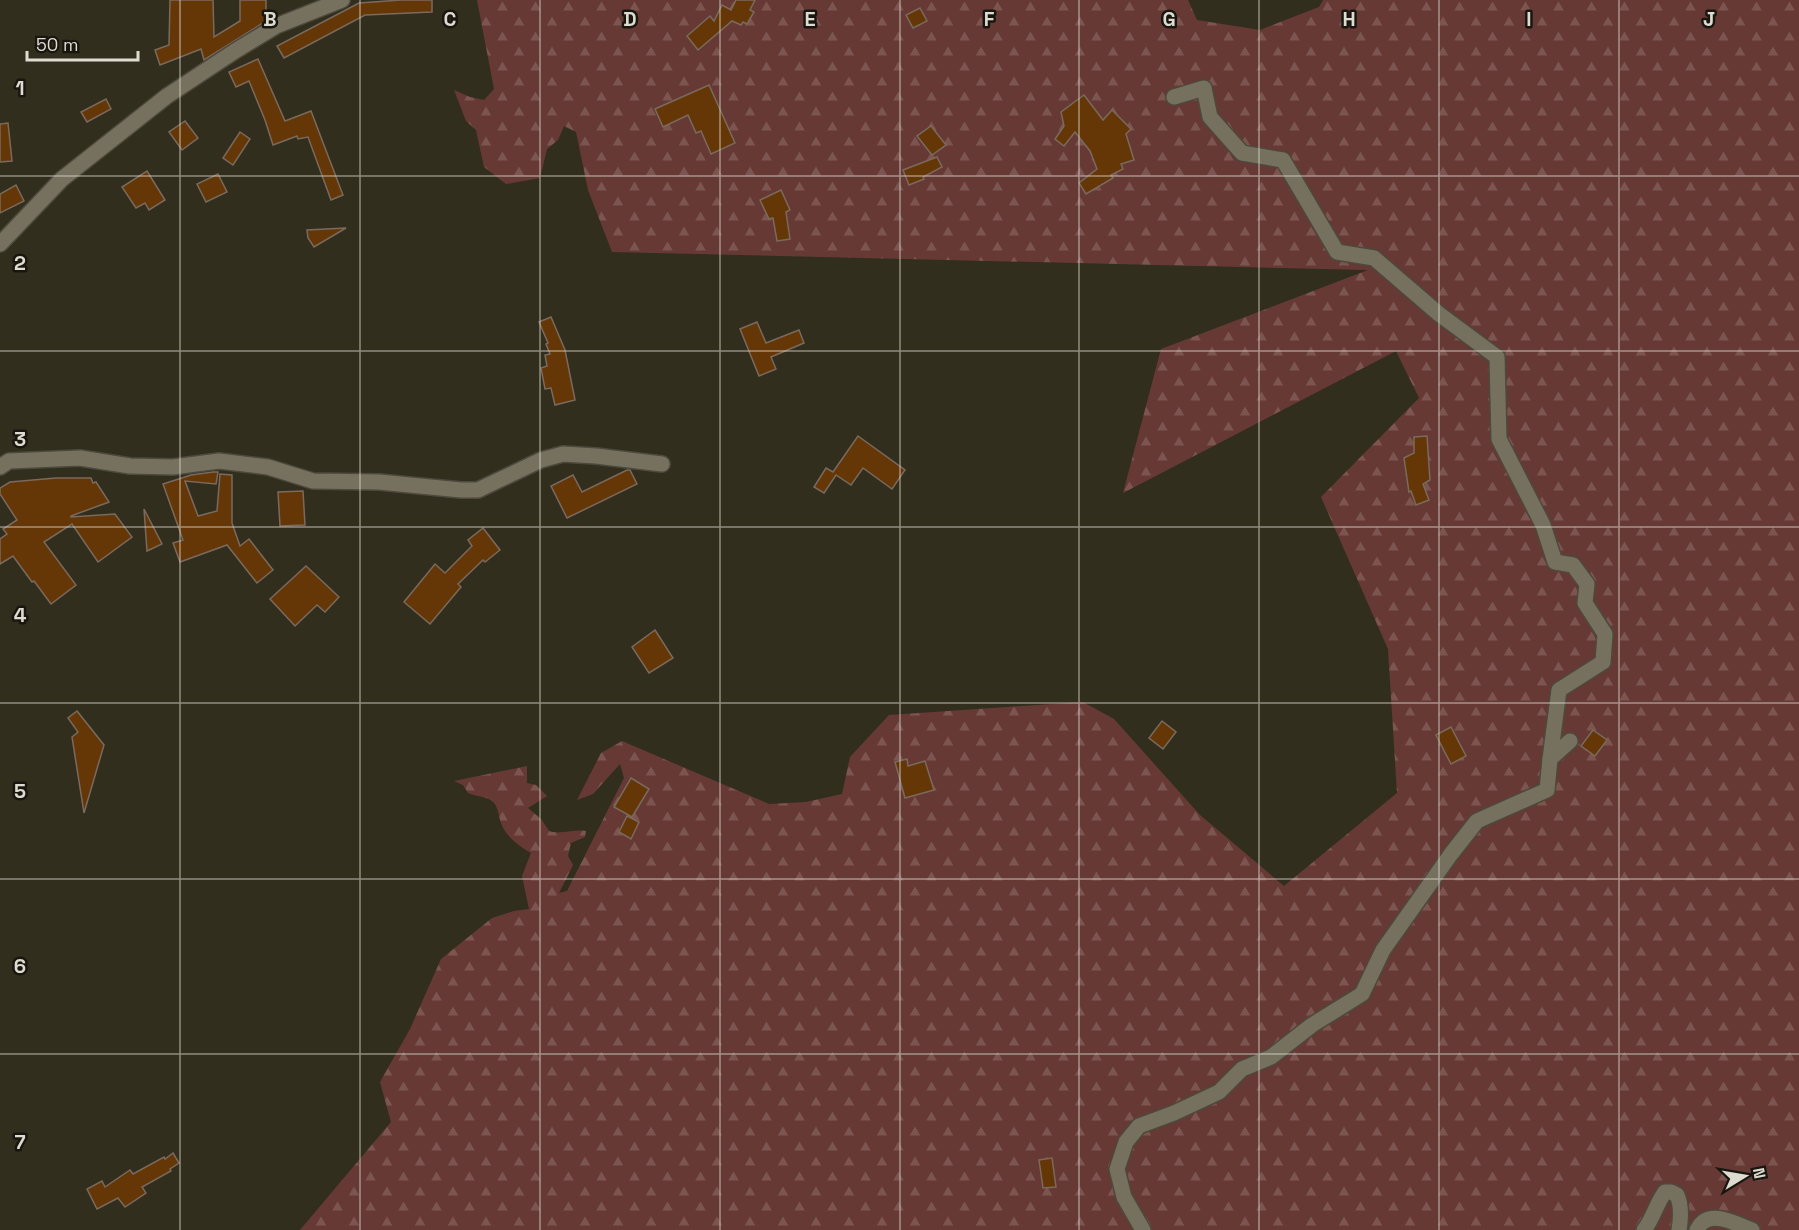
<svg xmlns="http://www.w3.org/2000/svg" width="1799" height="1230" viewBox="0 0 1799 1230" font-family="'Space Grotesk',sans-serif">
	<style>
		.forest { fill: url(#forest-firs) }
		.building { fill: #653706; stroke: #7a6a5e; stroke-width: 1.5 }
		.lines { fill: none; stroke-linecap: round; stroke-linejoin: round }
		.minor-casing { stroke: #4d493c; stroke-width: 18 }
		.minor { stroke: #76715f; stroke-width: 15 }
		.grid { fill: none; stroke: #dedbd1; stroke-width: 1.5; stroke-opacity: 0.55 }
		.grid-label { font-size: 20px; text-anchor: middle; font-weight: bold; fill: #dedbd1; stroke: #18160f; stroke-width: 5; stroke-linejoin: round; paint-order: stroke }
	</style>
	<defs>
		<pattern id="forest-firs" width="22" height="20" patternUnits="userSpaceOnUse" patternTransform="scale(1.5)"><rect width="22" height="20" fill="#673935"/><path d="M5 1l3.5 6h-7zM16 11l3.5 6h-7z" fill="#7c5551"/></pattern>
	</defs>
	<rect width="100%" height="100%" fill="#322e1e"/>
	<path class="forest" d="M477 0H1188L1197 20 1260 30 1319 7 1323 0H1799V1230H300L391 1122 380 1082 410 1029 441 959 492 918 514 911 529 909 522 876 531 853C519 846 506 837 501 823 499 817 498 809 495 804 489 796 477 797 468 793L463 785 454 781 527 766V783L536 785 547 796 528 808 541 819 549 831C561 835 572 829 586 831L585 837 571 843 568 856 573 865 559 893 567 891 624 778 620 764 593 794 577 800 601 753 622 741 769 804 806 802 842 794 850 757 889 715 1083 702 1114 719 1200 815 1284 886 1397 793 1388 649 1321 497 1419 398 1396 351 1123 493 1161 349 1368 270 612 252 588 190 576 132 564 126 558 140 547 149 540 178 506 184 484 167 476 130 466 121 454 90 470 97 484 100 494 89Z"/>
	<g class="building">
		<path d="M170 0H213L214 37 240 21V0H266V21L204 60 201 49 160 65 155 50 169 45Z"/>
		<path d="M401 0H432V12L365 15 284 58 277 46 359 3Z"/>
		<path d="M736 0H755L750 10 754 12 747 24 743 22 741 25 732 21 698 50 687 36 710 16 714 21 722 5 731 10Z"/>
		<path d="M920 8 927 21 913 28 906 15Z"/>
		<path d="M258 59 285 121 311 111 343 195 331 200 308 137 298 139 297 136 273 145 265 120 249 81 236 87 229 72Z"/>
		<path d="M709 85 735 143 711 154 701 131 696 133 688 115 663 127 655 109Z"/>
		<path d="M1084 95 1103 120 1112 110 1131 129 1126 134 1134 160 1121 164 1123 169 1111 175 1113 178 1086 194 1079 183 1097 169 1090 151 1075 132 1064 146 1055 139 1064 126 1061 112Z"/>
		<path d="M106 99 111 109 87 122 81 112Z"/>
		<path d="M185 121 198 138 182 150 169 132Z"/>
		<path d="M8 123 12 161 0 162V124Z"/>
		<path d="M931 126 946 145 932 155 917 136Z"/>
		<path d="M240 132 250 139 233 165 223 158Z"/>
		<path d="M937 157 942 167 923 177 924 179 909 185 903 170Z"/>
		<path d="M147 171 165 200 149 210 145 203 136 208 122 187Z"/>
		<path d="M218 174 227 192 206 202 197 184Z"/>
		<path d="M16 185 24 201 0 213V194Z"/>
		<path d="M781 190 790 210 786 212 790 239 777 241 773 218 769 219 760 200Z"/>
		<path d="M346 228 314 247 308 238 307 230Z"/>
		<path d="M551 317 565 350 575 400 555 405 551 388 545 389 541 368 547 366 545 355 550 354 546 344 548 343 539 322Z"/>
		<path d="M757 322 766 343 799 330 804 343 771 357 776 369 759 376 740 329Z"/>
		<path d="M858 436 905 470 892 489 863 468 851 485 836 475 824 493 814 487 826 468 833 472Z"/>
		<path d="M1427 436 1430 480 1423 484 1429 500 1416 505 1411 491 1409 492 1404 458 1414 453V437Z"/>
		<path d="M627 470H630L637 484 567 518 551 486 573 475 582 492Z"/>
		<path d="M213 472H218L216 484 185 481 198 516 217 511 220 474 232 475V523L240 546 249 539 273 570 257 583 227 545 180 562 173 543 183 540 163 484 191 475Z"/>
		<path d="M56 478H91L93 483 96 482 109 502 71 516V517L115 514 132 537 98 562 72 524 44 542 76 585 51 604 34 581 32 582 13 556 0 564V539L7 534 3 529 17 520 0 494V488L10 482Z"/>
		<path d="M303 491 305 525 280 526 278 492Z"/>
		<path d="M144 509 162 544 147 551Z"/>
		<path d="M483 528 500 550 485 562 483 560 458 584 461 587 430 624 404 602 435 564 445 573 472 546 468 540Z"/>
		<path d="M306 566 339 597 325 612 317 605 295 626 270 599Z"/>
		<path d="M655 630 673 658 649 673 632 647Z"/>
		<path d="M77 711 104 745 84 813 72 737 78 732 68 718Z"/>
		<path d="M1162 721 1176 732 1163 749 1149 738Z"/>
		<path d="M1451 727 1466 756 1451 764 1436 735Z"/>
		<path d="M1593 730 1607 740 1595 756 1581 746Z"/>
		<path d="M907 759 908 766 925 761 934 790 905 798 895 762Z"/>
		<path d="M631 778 649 789 632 817 614 807Z"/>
		<path d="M627 816 639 822 631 839 619 832Z"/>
		<path d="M173 1153 179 1163 170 1169 171 1171 142 1187 146 1193 125 1207 118 1198 97 1209 87 1189 102 1181 105 1187 130 1170 133 1174 164 1157 165 1159Z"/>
		<path d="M1052 1158 1056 1187 1043 1188 1039 1160Z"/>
	</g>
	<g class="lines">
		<g class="minor-casing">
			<g id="minor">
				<path d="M1174 97 1204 88 1210 117 1242 153 1283 160 1337 252 1374 258 1439 314 1497 357 1499 439 1543 525 1555 562 1573 565 1587 584 1585 603 1605 634 1603 662 1559 690 1550 759"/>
				<path d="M0 244 62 179 167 96 235 51 276 26 342 0"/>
				<path d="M0 467 9 461 80 458 130 466 173 467 219 461 268 467 313 481 379 482 461 490H478L541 460 563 454 596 456 662 464"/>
				<path d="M1143 1230 1124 1197 1117 1169 1126 1142 1139 1126 1174 1113 1219 1092 1242 1069 1271 1057 1312 1025 1362 994 1383 950 1451 854 1477 821 1547 790 1550 759 1570 741"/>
				<path d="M1644 1230C1653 1219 1656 1204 1665 1192H1671L1677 1195C1682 1206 1681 1218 1679 1230"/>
				<path d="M1697 1230C1699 1227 1700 1224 1703 1222 1716 1212 1739 1225 1752 1230"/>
			</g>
		</g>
		<use href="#minor" class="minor"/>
	</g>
	<path class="grid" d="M180 0V1230M360 0V1230M540 0V1230M720 0V1230M900 0V1230M1079 0V1230M1259 0V1230M1439 0V1230M1619 0V1230M0 176H1799M0 351H1799M0 527H1799M0 703H1799M0 879H1799M0 1054H1799"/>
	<g class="grid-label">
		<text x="270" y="26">B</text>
		<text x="450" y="26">C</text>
		<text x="630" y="26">D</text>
		<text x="810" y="26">E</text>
		<text x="989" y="26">F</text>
		<text x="1169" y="26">G</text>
		<text x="1349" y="26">H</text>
		<text x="1529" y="26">I</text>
		<text x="1709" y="26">J</text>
		<text x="20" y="95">1</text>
		<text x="20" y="270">2</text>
		<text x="20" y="446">3</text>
		<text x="20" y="622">4</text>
		<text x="20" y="798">5</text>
		<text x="20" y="973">6</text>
		<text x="20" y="1149">7</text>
	</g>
	<g transform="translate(1745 1176) rotate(79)" stroke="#18160f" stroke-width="4.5" paint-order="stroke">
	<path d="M0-4.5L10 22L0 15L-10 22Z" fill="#dedbd1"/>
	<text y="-9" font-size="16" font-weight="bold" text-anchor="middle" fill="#dedbd1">N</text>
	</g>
	<path d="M27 51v9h111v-9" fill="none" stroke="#dedbd1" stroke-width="3"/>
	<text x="36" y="51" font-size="18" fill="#dedbd1" stroke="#18160f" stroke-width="4.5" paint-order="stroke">50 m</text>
</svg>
